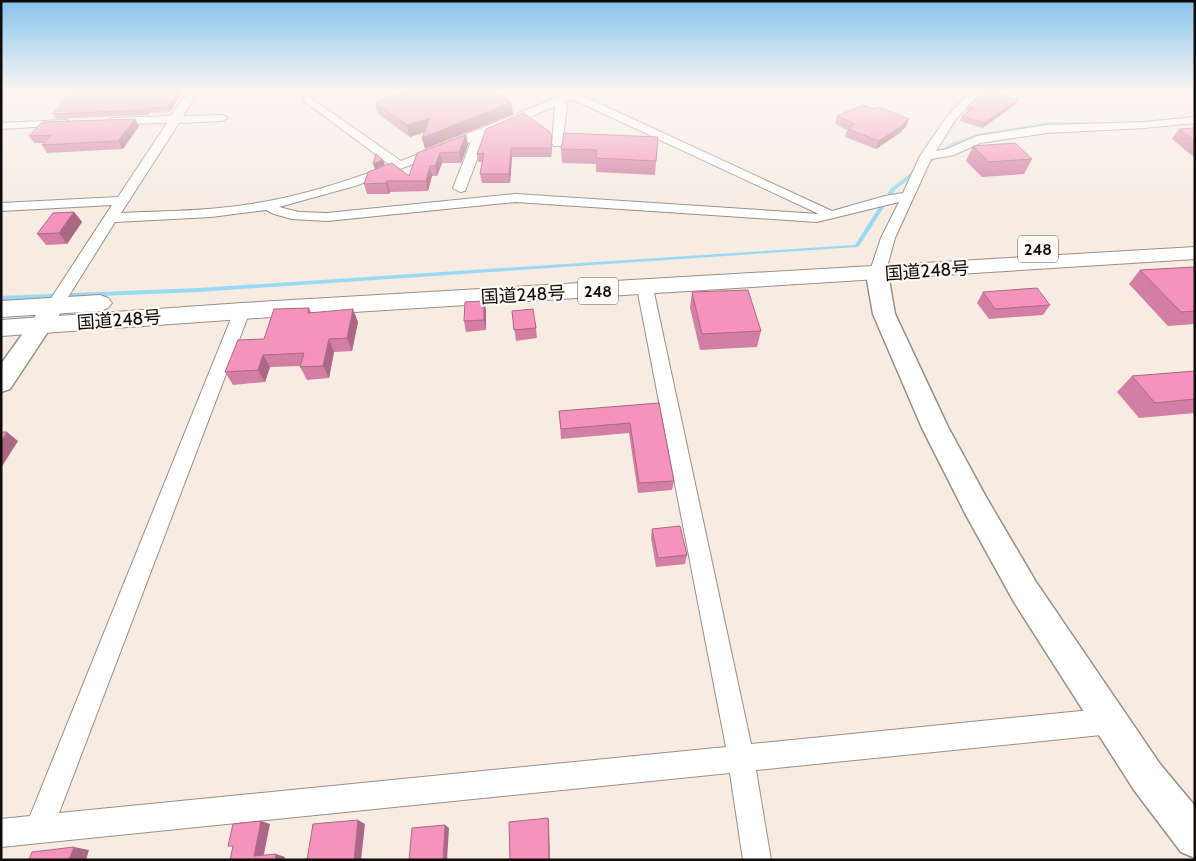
<svg xmlns="http://www.w3.org/2000/svg" width="1196" height="861" viewBox="0 0 1196 861" font-family="Cabin,'Noto Sans JP',sans-serif">
	<style>
		.lines { fill: none; stroke-linecap: round; stroke-linejoin: round }
		.stream { fill: #99d9f5; fill-rule: evenodd }
		.street-casing { stroke: #9a8f87; stroke-width: 2 }
		.secondary-casing { stroke: #9a8f87; stroke-width: 3 }
		.highway-casing { stroke: #9a8f87; stroke-width: 2 }
		.street { fill: #fff; fill-rule: evenodd }
		.secondary { fill: #fff; fill-rule: evenodd }
		.highway { fill: #fff; fill-rule: evenodd }
		.wall { fill: #d27fa3 }
		.shaded-wall { fill: #ab6884 }
		.building { fill: #f494bd; stroke: #ab6884 }
		.labels { text-anchor: middle; dominant-baseline: central; stroke-width: 4.5; stroke-linejoin: round; paint-order: stroke }
		.shield { fill: #fefaf6; stroke: #575350; stroke-width: 1 }
		.shield-label { font-size: 16px; font-weight: bold; fill: #0f0c09 }
		.street-label { font-size: 18px; fill: #0f0c09; stroke: #fefaf6 }
	</style>
	<rect width="100%" height="100%" fill="#f7ebe2"/>
	<g class="lines">
		<g class="stream">
			<path d="M1195 116V118L1134 124 1132 123 1134 122Z"/>
			<path d="M1049 122 1104 123 1106 124 1104 125 1049 124 978 136 953 145 895 190 859 246 857 247 199 292 1 300V296L199 288 855 245 891 188 951 143 977 134Z"/>
		</g>
		<g class="street-casing">
			<g id="street">
				<path d="M188 90H199L183 116 222 115 228 118 222 121 179 123 121 213C164 211 208 211 251 204 298 197 346 182 390 165L304 101 303 99 308 96 401 161 563 95 562 90H588L581 95 832 211 885 196 903 193 920 156 948 115 972 90H983L956 119 936 151 947 149 977 136 1047 125 1145 122 1195 117V123L1145 128 1047 133 980 143 954 155 931 159 895 238 885 274 882 277H872L869 274 881 238 899 202 817 222 516 202 327 221 292 219 274 214 266 210 211 217 115 222 60 310 54 311 48 310 46 306 112 205 1 211V203L118 197 167 123 112 124 106 121 112 118 171 116ZM572 99 819 214 516 194 327 213 299 212 279 207 355 186 471 142 453 188 460 192 465 191 486 136 555 106 552 143 554 146H562L567 105 565 102Z"/>
				<path d="M65 120 69 121 71 123 69 125 1 129V123Z"/>
				<path d="M645 283 650 285 653 288 751 744 1111 708 1120 712 1124 721 1120 730 1111 734 756 770 771 860H743L730 773 1 847V819L30 816 234 311 236 307 242 306 248 307 250 311 59 813 726 747 637 288 640 285Z"/>
			</g>
		</g>
		<g class="secondary-casing">
			<g id="secondary">
				<path d="M877 267 884 269 888 274 895 314 948 427 986 497 1036 582 1160 764 1195 806V858L1181 852 1134 790 1014 602 966 515 922 428 873 314 866 274 870 269Z"/>
				<path d="M54 299 62 301 65 306 10 389 1 392V364L46 301Z"/>
			</g>
		</g>
		<g class="highway-casing">
			<g id="highway">
				<path d="M1195 247V259L242 319 1 336V320L242 303Z"/>
				<path d="M100 295 108 298 112 303 108 308 100 311 1 317V301Z"/>
			</g>
		</g>
		<use href="#street" class="street"/>
		<use href="#secondary" class="secondary"/>
		<use href="#highway" class="highway"/>
	</g>
	<g class="wall">
		<path d="M166 91H178L180 95 170 112 149 113 147 115 56 119 53 114Z"/>
		<path d="M442 92 496 94 511 102 513 114 425 149V132L410 137 378 114 375 103Z"/>
		<path d="M1018 100 1015 105 982 128 960 121 962 116 968 112 966 111 968 106Z"/>
		<path d="M837 116 906 127 902 130 901 132 876 149 845 137 847 130 835 124Z"/>
		<path d="M135 119 139 126 123 149 47 153 42 145 44 143H34L29 136Z"/>
		<path d="M1195 128V157H1194L1172 139 1179 129Z"/>
		<path d="M486 129 552 147 551 157H512L510 183H482L480 174 482 162H478L477 154Z"/>
		<path d="M466 135 468 145 461 163H442L437 176H432L428 191 390 192 389 194H367L364 184 409 176 417 153Z"/>
		<path d="M658 137 655 175 596 172V164L562 163 561 149Z"/>
		<path d="M973 146 1032 159 1024 174 982 177 966 161Z"/>
		<path d="M74 212 82 222 67 244 46 245 37 234Z"/>
		<path d="M1195 267V324L1168 326 1129 284 1140 270Z"/>
		<path d="M692 292 761 331 757 347 700 350 690 308Z"/>
		<path d="M983 292 1050 305 1043 315 989 319 977 303Z"/>
		<path d="M484 301 486 311V330L466 332 464 321Z"/>
		<path d="M309 308 311 312 358 322 352 351 334 352 329 378 307 380 300 367 301 366 270 367 265 382 233 385 225 372 264 339Z"/>
		<path d="M512 311 536 328 537 338 516 341Z"/>
		<path d="M1195 371V413L1139 418 1117 392 1132 376Z"/>
		<path d="M659 403 674 481 672 490 638 493 629 433 561 439 559 411Z"/>
		<path d="M652 529 687 555 685 564 656 567 651 538Z"/>
	</g>
	<g class="shaded-wall">
		<path d="M178 91 180 95 170 112 168 107Z"/>
		<path d="M1018 100 1015 105 982 128 984 123Z"/>
		<path d="M511 102 513 114 425 149 422 138Z"/>
		<path d="M146 108 149 113 147 115 145 110Z"/>
		<path d="M430 118 432 129 410 137 407 125Z"/>
		<path d="M135 119 139 126 123 149 118 141Z"/>
		<path d="M909 119 906 127 902 130 901 132 876 149 879 141Z"/>
		<path d="M466 135 468 145 461 163 459 152Z"/>
		<path d="M552 138V147L551 157V148Z"/>
		<path d="M511 148 512 157 510 183 509 174Z"/>
		<path d="M440 153 442 163 437 176 435 166Z"/>
		<path d="M383 160 385 165 375 169 373 164Z"/>
		<path d="M430 166 432 176 428 191 426 181Z"/>
		<path d="M387 181 390 192 389 194 386 183Z"/>
		<path d="M74 212 82 222 67 244 59 233Z"/>
		<path d="M484 301 486 311V330L484 320Z"/>
		<path d="M353 309 358 322 352 351 347 338Z"/>
		<path d="M329 339 334 352 329 378 323 366Z"/>
		<path d="M263 355 270 367 265 382 258 370Z"/>
		<path d="M7 432 18 441 1 468V442Z"/>
		<path d="M548 818 549 822 550 860H549Z"/>
		<path d="M358 820 365 824 361 860H354Z"/>
		<path d="M261 821 270 824 263 859 254 856Z"/>
		<path d="M445 825 449 828 447 860H443Z"/>
		<path d="M74 847 89 850 86 860H69Z"/>
		<path d="M276 854 285 857 284 860H275Z"/>
	</g>
	<g class="building">
		<path d="M74 90H161L160 91H178L168 107 146 108 145 110 53 114Z"/>
		<path d="M411 90H439L442 92 448 90H492L496 94 498 93 511 102 422 138 430 118 407 125 375 103Z"/>
		<path d="M987 90H990L1018 100 984 123 962 116 974 108 968 106 978 96Z"/>
		<path d="M862 105 874 109 878 107 909 119 903 123 904 124 879 141 848 129 855 124 837 116Z"/>
		<path d="M523 113 550 132 552 138 551 148H511L509 174H480L484 153 477 154 486 129Z"/>
		<path d="M135 119 118 141 42 145 51 135 29 136 42 122Z"/>
		<path d="M1195 128V141L1179 129Z"/>
		<path d="M564 133 658 137 656 161 596 158 597 150 561 149Z"/>
		<path d="M466 135 459 152 440 153 435 166H430L426 181H387L386 183 364 184 368 172 392 163 409 176 417 153Z"/>
		<path d="M1015 143 1032 159 989 162 973 146Z"/>
		<path d="M376 154 383 160 373 164Z"/>
		<path d="M74 212 59 233 37 234 53 213Z"/>
		<path d="M1195 267V311L1181 312 1140 270Z"/>
		<path d="M1037 288 1050 305 995 309 983 292Z"/>
		<path d="M748 290 761 331 702 334 692 292Z"/>
		<path d="M484 301V320L464 321 465 302Z"/>
		<path d="M309 308 308 313 353 309 347 338 329 339 323 366 300 367 304 353 263 355 258 370 225 372 238 340 264 339 274 309Z"/>
		<path d="M533 309 536 328 514 330 512 311Z"/>
		<path d="M1195 371V399L1155 403 1132 376Z"/>
		<path d="M659 403 674 481 639 483 630 423 561 429 559 411Z"/>
		<path d="M1 432H7L1 442Z"/>
		<path d="M680 526 687 555 658 558 652 529Z"/>
		<path d="M548 818 549 860H510L509 822Z"/>
		<path d="M358 820 354 860H307L313 824Z"/>
		<path d="M261 821 254 856 276 854 275 860H230L233 846H228L233 824Z"/>
		<path d="M445 825 443 860H409L412 828Z"/>
		<path d="M74 847 69 860H29L32 852Z"/>
	</g>
	<linearGradient id="sky" x2="0" y2="1"><stop stop-color="#88c3ed"/><stop offset="0.43" stop-color="#fbf6f2"/><stop offset="1" stop-color="#fbf6f2" stop-opacity="0"/></linearGradient>
	<rect width="1196" height="211" fill="url(#sky)"/>
	<g class="labels">
		<g class="shield">
			<rect x="1018" y="235.5" width="40" height="27" rx="4"/>
			<rect x="578" y="277.5" width="40" height="27" rx="4"/>
		</g>
		<g class="shield-label">
			<text x="1038" y="249">248</text>
			<text x="598" y="291">248</text>
		</g>
		<g class="street-label">
			<text transform="translate(927 271) rotate(-4)">国道248号</text>
			<text transform="translate(523 295) rotate(-3)">国道248号</text>
			<text transform="translate(119 320) rotate(-4)">国道248号</text>
		</g>
	</g>
	<rect width="1196" height="861" fill="none" stroke="#0f0c09" stroke-width="5"/>
</svg>
